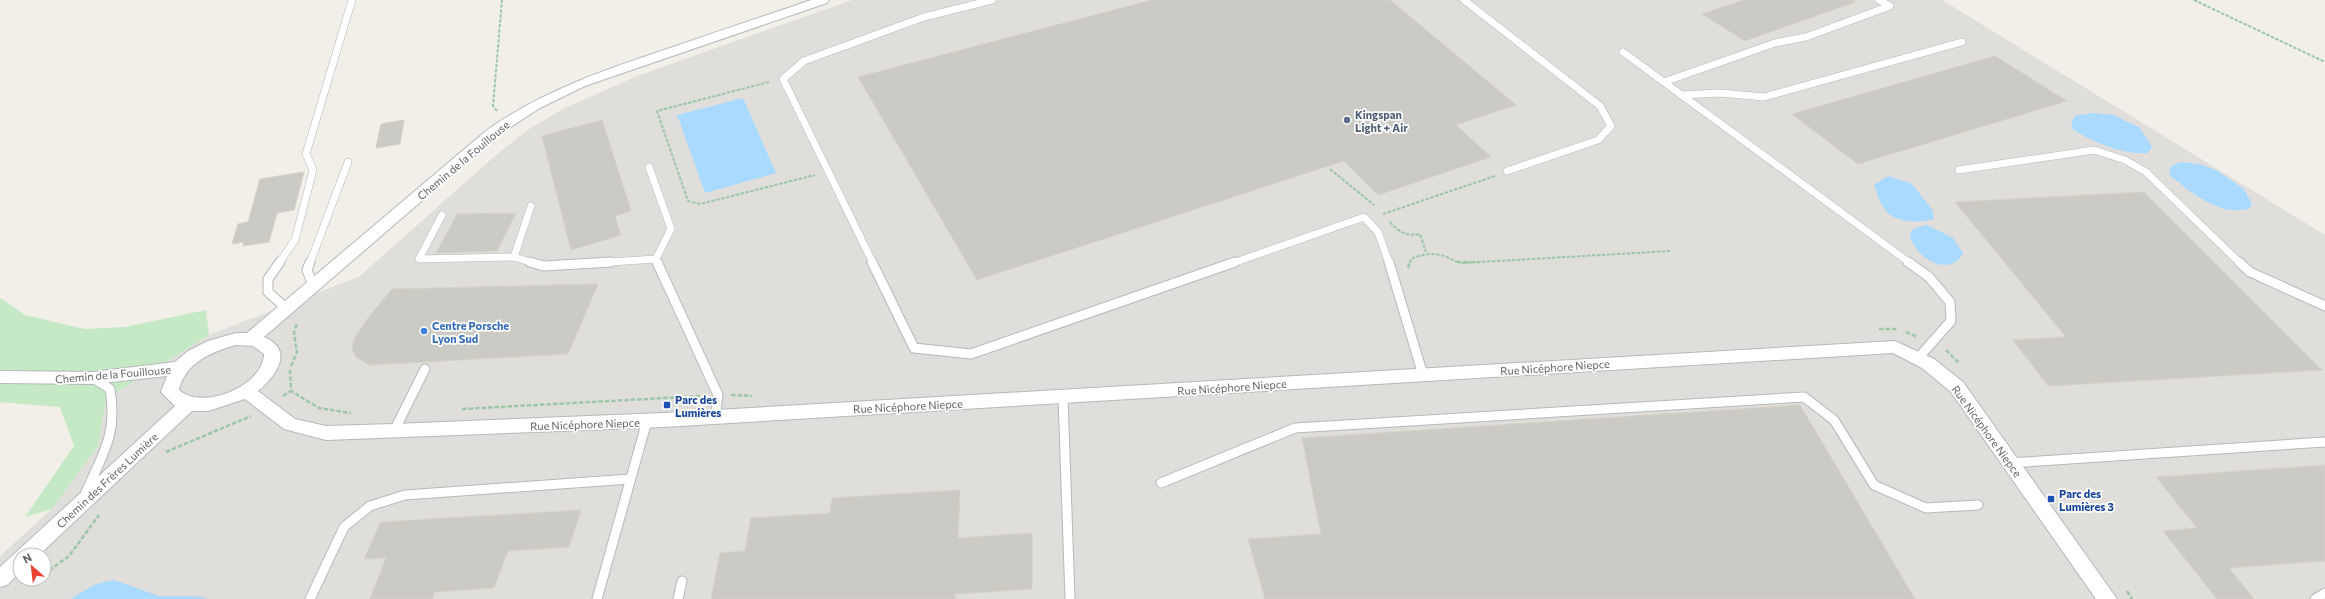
<svg xmlns="http://www.w3.org/2000/svg" width="2325" height="599" viewBox="0 0 2325 599" font-family="Commissioner,sans-serif">
	<style>
		.industrial { fill: #e0deda; fill-rule: evenodd }
		.green { fill: #c5e8c5 }
		.water { fill: #aadaff }
		.building { fill: #cccac5; stroke: #d6d1c6 }
		.lines { fill: none; stroke-linecap: round; stroke-linejoin: round }
		.service-far1-casing { stroke: #b5b8bc; stroke-width: 8 }
		.service-casing { stroke: #b5b8bc; stroke-width: 11 }
		.minor-casing { stroke: #b5b8bc; stroke-width: 2 }
		.path-far1 { stroke: #9cc7a9; stroke-width: 2; stroke-dasharray: 3.5 1.5; stroke-linecap: butt }
		.path { stroke: #9cc7a9; stroke-width: 2.5; stroke-dasharray: 4.5 2; stroke-linecap: butt }
		.service-far1 { stroke: #fff; stroke-width: 7 }
		.service { stroke: #fff; stroke-width: 9 }
		.minor { fill: #fff; fill-rule: evenodd }
		.service-dot { fill: #5c6f8a; stroke: #fff; stroke-width: 1.5 }
		.shop-dot { fill: #3f7fe0; stroke: #fff; stroke-width: 1.5 }
		.transit-dot { fill: #1a4fb4; stroke: #fff; stroke-width: 1.5 }
		.labels { text-anchor: middle; dominant-baseline: central; stroke-width: 3.5; stroke-linejoin: round; paint-order: stroke }
		.service-label { font-size: 11px; font-weight: bold; fill: #4e5e75; stroke: #fff; text-anchor: start }
		.street-label { font-size: 11px; fill: #5f6368; stroke: #fff }
		.shop-label { font-size: 11px; font-weight: bold; fill: #366cbe; stroke: #fff; text-anchor: start }
		.transit-label { font-size: 11px; font-weight: bold; fill: #164399; stroke: #fff; text-anchor: start }
	</style>
	<rect width="100%" height="100%" fill="#f1efe8"/>
	<path class="industrial" d="M852 0H1942L2325 235V599H0V556L52 509 98 446 106 399 209 335 360 276 496 155 529 129 563 109 637 76ZM20 555H44V579H20Z"/>
	<path class="green" d="M0 298 25 315 85 329 125 327 206 310 209 335 106 399 98 446 52 509 25 517 74 446 60 407 0 402Z"/>
	<g class="water">
		<path d="M743 98 776 173 705 193 677 115Z"/>
		<path d="M2092 113 2113 115 2139 127 2152 147 2148 153C2122 155 2092 142 2071 128L2074 116Z"/>
		<path d="M2181 162 2199 164 2216 170 2244 189 2252 204 2249 209C2217 216 2193 193 2169 175L2171 166Z"/>
		<path d="M1888 176 1911 183 1932 209 1934 219C1919 223 1894 224 1884 208 1879 202 1877 192 1874 185Z"/>
		<path d="M1927 225 1953 238 1963 253C1950 280 1911 256 1910 233L1915 228Z"/>
		<path d="M114 580 159 596H194L210 599H70L96 584Z"/>
	</g>
	<g class="building">
		<path d="M1152 0H1390L1516 105 1456 125 1491 157 1378 195 1344 161 977 280 858 77Z"/>
		<path d="M1744 0H1854L1855 2 1745 41 1702 14Z"/>
		<path d="M1995 56 2067 101 1858 164 1792 114Z"/>
		<path d="M404 120 400 144 376 148 381 124Z"/>
		<path d="M602 120 631 211 615 216 621 235 571 250 542 136Z"/>
		<path d="M304 172 294 210 277 213 269 242 243 246 244 242 232 244 238 224 248 222 260 179Z"/>
		<path d="M2144 192 2322 370 2048 386 2013 340 2066 337 1955 202Z"/>
		<path d="M516 213 497 251 436 253 457 214Z"/>
		<path d="M598 284 568 354 369 365 356 357 352 348 354 339 368 318 392 289Z"/>
		<path d="M1800 405 1915 599H1265L1248 539 1321 534 1302 438Z"/>
		<path d="M2325 465V561L2229 568 2254 599H2217L2163 531 2197 528 2156 477Z"/>
		<path d="M960 490 958 538 1032 533V589L955 594V599H711L720 553 745 551 751 518 830 513 832 498Z"/>
		<path d="M581 510 569 547 508 551 494 588 435 592 432 599H370L386 558 364 559 381 522Z"/>
	</g>
	<g class="lines">
		<g class="service-far1-casing">
			<g id="service-far1">
				<path d="M1464 0 1600 106 1611 126 1598 140 1507 171"/>
				<path d="M1623 52 1910 263"/>
				<path d="M1664 82 1775 43 1806 37 1890 6 1879 0"/>
				<path d="M1681 95 1720 93 1764 97 1962 42"/>
				<path d="M649 167 671 229 656 259"/>
				<path d="M1959 170 2094 150 2125 160 2146 172 2240 263"/>
				<path d="M442 215 419 259 514 257 533 263"/>
				<path d="M514 257 531 206"/>
				<path d="M279 263 295 240 313 170 306 154 352 0"/>
				<path d="M310 263 348 162"/>
				<path d="M595 263 656 259 658 263"/>
				<path d="M873 263 783 79 804 61 924 17 992 0"/>
				<path d="M1233 263 1364 217 1378 232 1389 263"/>
			</g>
		</g>
		<g class="service-casing">
			<g id="service">
				<path d="M280 262 268 279V292L287 309"/>
				<path d="M310 262 307 270 311 280 319 282"/>
				<path d="M530 262 544 266 611 262"/>
				<path d="M657 262 718 395 715 417"/>
				<path d="M872 262 914 348 971 354 1235 262"/>
				<path d="M1389 262 1423 375"/>
				<path d="M1908 262 1929 277 1950 302 1951 321 1919 357"/>
				<path d="M2239 262 2250 272 2325 306"/>
				<path d="M1063 397 1070 599"/>
				<path d="M394 431 425 369"/>
				<path d="M2010 463 2325 442"/>
				<path d="M1161 483 1295 428 1804 397 1834 420 1874 485 1926 508 1978 505"/>
				<path d="M85 495C102 454 118 436 110 389L93 378"/>
				<path d="M310 599 344 527 370 506 405 495 630 479"/>
				<path d="M597 599 647 421"/>
				<path d="M678 599 682 581"/>
				<path d="M2315 599 2325 593"/>
			</g>
		</g>
		<g class="minor-casing">
			<path id="minor" d="M811 0H829L827 3 585 86 540 108 497 136 264 337C295 350 276 376 258 391L295 419 326 426 394 424 664 413 1895 341 1934 359 1963 382 2117 599H2096L1951 392 1922 368 1893 353 664 427 326 440 284 429 245 399 208 411H192L39 555H20V572L7 585 0 587V567L175 406 161 392 167 376 93 384 0 383V371L93 372 175 362 188 351 208 341 236 333H247L487 130C544 90 607 69 673 47 719 31 765 16 811 0ZM236 345 253 346 264 354C263 386 203 411 179 390 185 363 211 352 236 345Z"/>
		</g>
		<g class="path-far1">
			<path d="M2194 0 2325 62"/>
			<path d="M769 82 657 111 688 201 700 204 815 175"/>
			<path d="M497 111 493 106 502 0"/>
			<path d="M1330 169 1374 205"/>
			<path d="M1383 214 1495 176"/>
			<path d="M1390 222C1399 232 1407 237 1420 234L1426 252"/>
			<path d="M1410 263 1411 259C1430 251 1441 253 1459 263"/>
			<path d="M1462 263 1670 251"/>
		</g>
		<g class="path">
			<path d="M1457 262H1479"/>
			<path d="M1408 268 1410 262"/>
			<path d="M1879 329H1897"/>
			<path d="M1906 332 1918 337"/>
			<path d="M1946 350 1959 363"/>
			<path d="M291 366 297 352 294 333 297 323"/>
			<path d="M290 370 291 391 319 408 351 413"/>
			<path d="M731 395 752 396"/>
			<path d="M283 396 291 391"/>
			<path d="M462 409 702 396"/>
			<path d="M166 452 251 416"/>
			<path d="M44 574 69 556 99 515"/>
			<path d="M26 583 34 579"/>
			<path d="M2127 591 2132 599"/>
		</g>
		<use href="#service-far1" class="service-far1"/>
		<use href="#service" class="service"/>
		<use href="#minor" class="minor"/>
	</g>
	<circle class="service-dot" cx="1347" cy="120" r="4"/>
	<circle class="shop-dot" cx="424" cy="331" r="4"/>
	<g class="transit-dot">
		<rect x="663" y="401" width="8" height="8" rx="2"/>
		<rect x="2047" y="495" width="8" height="8" rx="2"/>
	</g>
	<g class="labels">
		<g class="service-label">
			<text x="1355" y="114">Kingspan<tspan x="1355" dy="13">Light + Air</tspan></text>
		</g>
		<g class="street-label">
			<text transform="translate(463 160) rotate(-40)">Chemin de la Fouillouse</text>
			<text transform="translate(1555 367) rotate(-4)">Rue Nicéphore Niepce</text>
			<text transform="translate(113 374) rotate(-5)">Chemin de la Fouillouse</text>
			<text transform="translate(1232 387) rotate(-4)">Rue Nicéphore Niepce</text>
			<text transform="translate(908 406) rotate(-3)">Rue Nicéphore Niepce</text>
			<text transform="translate(585 424) rotate(-2)">Rue Nicéphore Niepce</text>
			<text transform="translate(1987 431) rotate(54)">Rue Nicéphore Niepce</text>
			<text transform="translate(107 480) rotate(-43)">Chemin des Frères Lumière</text>
		</g>
		<g class="shop-label">
			<text x="432" y="325">Centre Porsche<tspan x="432" dy="13">Lyon Sud</tspan></text>
		</g>
		<g class="transit-label">
			<text x="675" y="399">Parc des<tspan x="675" dy="13">Lumières</tspan></text>
			<text x="2059" y="493">Parc des<tspan x="2059" dy="13">Lumières 3</tspan></text>
		</g>
	</g>
	<g transform="translate(32 567) rotate(332)"><circle r="19" fill="#ffffff" stroke="#bfc1c3"/>
	<path d="M0-3L7 15L0 10L-7 15Z" fill="#ea4335"/>
	<text y="-6" font-size="11" font-weight="bold" text-anchor="middle" fill="#5f6368">N</text>
	</g>
</svg>
